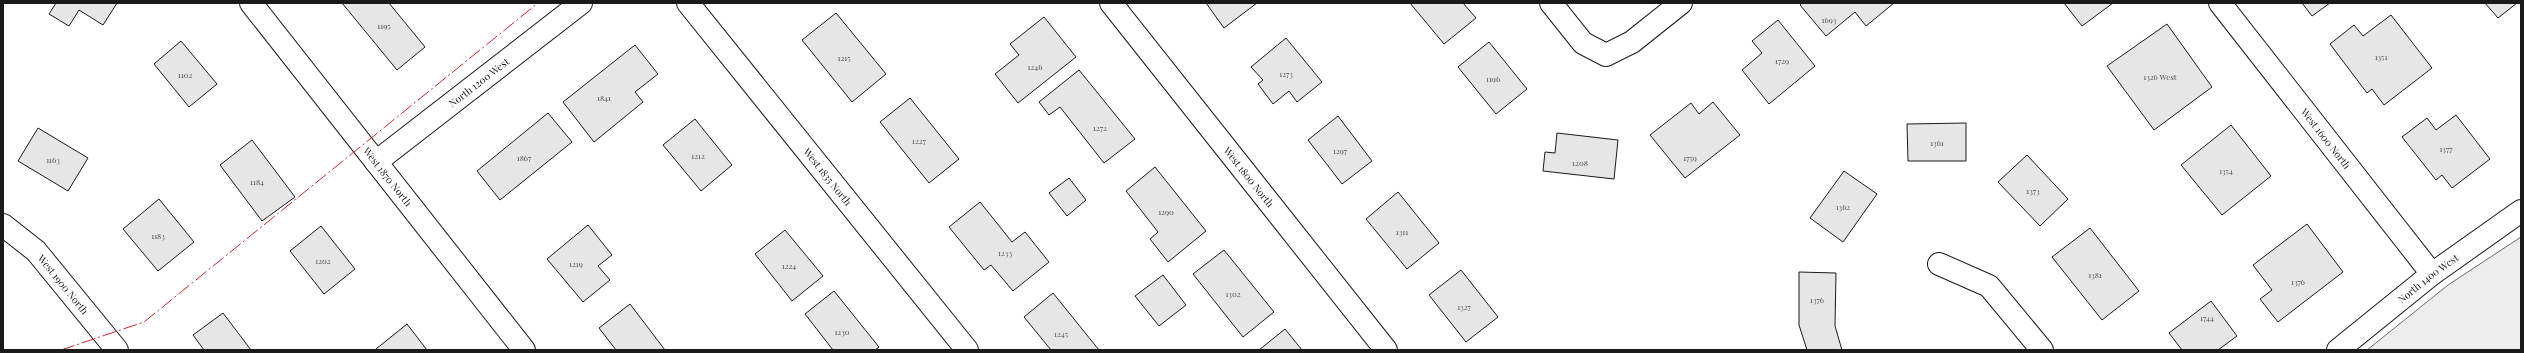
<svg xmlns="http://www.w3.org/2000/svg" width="2524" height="353" viewBox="0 0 2524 353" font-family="'Playfair Display',serif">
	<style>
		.built { fill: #ededed; stroke: #6a6a6a }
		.building { fill: #e6e6e6; stroke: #1a1a1a }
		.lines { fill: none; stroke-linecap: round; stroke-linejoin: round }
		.minor-casing { stroke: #1a1a1a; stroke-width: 24 }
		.minor { stroke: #fff; stroke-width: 22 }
		.power { stroke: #c62828; stroke-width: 1; stroke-dasharray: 14 3 2 3; stroke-linecap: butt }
		.labels { text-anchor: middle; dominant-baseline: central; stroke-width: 3; stroke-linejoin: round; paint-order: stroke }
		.number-label { font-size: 8px; fill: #4d4d4d }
		.street-label { font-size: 10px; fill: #1a1a1a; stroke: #fff }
	</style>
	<rect width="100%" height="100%" fill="#fff"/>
	<path class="built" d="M2521 237V350H2367L2448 285Z"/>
	<g class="building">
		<path d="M56 3H117L103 25 79 10 69 26 49 14Z"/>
		<path d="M342 3H389L425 47 397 70Z"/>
		<path d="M1206 3H1257L1224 28Z"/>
		<path d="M1410 3H1463L1476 18 1444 44Z"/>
		<path d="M1802 3H1894L1866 26 1855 12 1826 36 1800 5Z"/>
		<path d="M2064 3H2113L2082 26Z"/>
		<path d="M2302 3H2330L2312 16Z"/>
		<path d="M2485 3H2517L2498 18Z"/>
		<path d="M836 13 886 74 852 102 802 40Z"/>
		<path d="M2391 15 2432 68 2384 105 2372 89 2367 93 2330 44 2354 25 2363 36Z"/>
		<path d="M1044 17 1076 57 1018 103 995 74 1019 55 1010 44Z"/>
		<path d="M1778 20 1815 66 1769 104 1742 70 1762 53 1752 41Z"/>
		<path d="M2167 24 2212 87 2154 130 2107 66Z"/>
		<path d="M1286 38 1322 82 1297 102 1289 91 1273 104 1258 84 1263 80 1251 67Z"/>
		<path d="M181 41 217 84 189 107 154 64Z"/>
		<path d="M1489 42 1527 89 1496 114 1458 67Z"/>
		<path d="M635 45 658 74 635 92 643 102 594 142 563 102Z"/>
		<path d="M1079 70 1135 139 1104 163 1060 107 1049 115 1039 102Z"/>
		<path d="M910 98 959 159 929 183 880 122Z"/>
		<path d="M1713 102 1740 135 1685 178 1650 135 1691 103 1699 114Z"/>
		<path d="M548 113 572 142 500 200 477 171Z"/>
		<path d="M2456 115 2490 159 2452 188 2442 175 2436 180 2402 137 2427 118 2436 130Z"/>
		<path d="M1338 116 1372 161 1342 184 1308 140Z"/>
		<path d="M695 119 732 165 701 191 663 145Z"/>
		<path d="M1966 123V161H1908L1907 124Z"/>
		<path d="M2231 125 2271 176 2222 215 2181 165Z"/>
		<path d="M38 128 88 158 68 191 18 161Z"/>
		<path d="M1557 133 1618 140 1614 179 1543 171 1545 152 1555 153Z"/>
		<path d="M252 140 295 197 262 221 220 165Z"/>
		<path d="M2027 155 2068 199 2040 226 1998 182Z"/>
		<path d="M1155 167 1206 231 1168 262 1150 239 1158 232 1126 191Z"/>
		<path d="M1844 171 1877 194 1843 242 1810 218Z"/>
		<path d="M1069 178 1086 200 1067 216 1049 193Z"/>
		<path d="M1398 192 1439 243 1407 269 1366 219Z"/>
		<path d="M159 199 194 242 158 271 123 229Z"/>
		<path d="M980 202 1012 242 1025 232 1049 262 1013 291 991 265 984 270 949 227Z"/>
		<path d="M2307 224 2343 272 2278 322 2260 299 2272 290 2253 265Z"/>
		<path d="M588 225 612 255 598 266 610 280 583 302 547 259Z"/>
		<path d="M321 226 355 269 324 294 290 251Z"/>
		<path d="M2090 228 2139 291 2102 320 2052 257Z"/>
		<path d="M785 230 823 276 792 301 755 254Z"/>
		<path d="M1224 250 1274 312 1243 337 1193 274Z"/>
		<path d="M1461 270 1498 317 1466 342 1429 295Z"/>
		<path d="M1799 272 1836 273 1835 326 1842 350H1807L1799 325Z"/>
		<path d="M1163 275 1186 305 1159 326 1135 296Z"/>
		<path d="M834 291 879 347 875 350H833L805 314Z"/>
		<path d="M1053 293 1099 350H1051L1024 317Z"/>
		<path d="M2211 301 2237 336 2218 350H2182L2169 333Z"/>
		<path d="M630 304 665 350H616L599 328Z"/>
		<path d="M223 313 251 350H204L193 335Z"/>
		<path d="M407 324 427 350H377L376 349Z"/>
		<path d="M1285 329 1302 350H1259Z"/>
	</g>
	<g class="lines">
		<g class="minor-casing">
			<g id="minor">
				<path id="s1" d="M251 3 524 350"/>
				<path id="s2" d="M688 3 967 350"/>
				<path id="s3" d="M1111 3 1386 350"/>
				<path d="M1551 3 1583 43 1606 55 1632 42 1681 3"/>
				<path id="s4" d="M2220 3 2432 274"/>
				<path id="s5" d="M376 162 581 3"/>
				<path id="s6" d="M3 225 36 251 117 350"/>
				<path d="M1939 264 1989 286 2042 350"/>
				<path id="s7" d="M2338 350 2432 274 2521 211"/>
			</g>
		</g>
		<use href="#minor" class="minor"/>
		<path class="power" d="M61 350 144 322 538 3"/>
	</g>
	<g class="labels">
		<g class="number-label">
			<text x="1829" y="19">1693</text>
			<text x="384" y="25">1195</text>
			<text x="2381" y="56">1351</text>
			<text x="844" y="57">1215</text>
			<text x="1782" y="60">1729</text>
			<text x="1035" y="66">1246</text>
			<text x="1286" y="73">1273</text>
			<text x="185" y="74">1102</text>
			<text x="2160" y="76">1326 West</text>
			<text x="1493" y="78">1196</text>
			<text x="604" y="97">1841</text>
			<text x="1100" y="127">1272</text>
			<text x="919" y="140">1227</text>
			<text x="1937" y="142">1361</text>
			<text x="2446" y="148">1377</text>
			<text x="1340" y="150">1297</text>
			<text x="698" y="155">1212</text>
			<text x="524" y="157">1867</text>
			<text x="1690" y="157">1759</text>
			<text x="53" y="159">1163</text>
			<text x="1580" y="162">1208</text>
			<text x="2226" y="170">1354</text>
			<text x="257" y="181">1184</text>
			<text x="2033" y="190">1373</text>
			<text x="1843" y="206">1362</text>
			<text x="1166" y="211">1290</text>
			<text x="1402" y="231">1311</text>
			<text x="158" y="235">1183</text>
			<text x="1005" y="252">1233</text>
			<text x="323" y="260">1202</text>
			<text x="576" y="263">1219</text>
			<text x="789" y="265">1224</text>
			<text x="2095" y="274">1381</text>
			<text x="2298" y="281">1376</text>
			<text x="1233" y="293">1302</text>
			<text x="1817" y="299">1376</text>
			<text x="1464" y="306">1327</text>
			<text x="2207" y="317">1744</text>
			<text x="842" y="331">1230</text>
			<text x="1061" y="333">1245</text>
		</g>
		<g class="street-label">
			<text stroke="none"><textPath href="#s5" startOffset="130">North 1200 West</textPath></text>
			<text stroke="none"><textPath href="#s4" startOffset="172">West 1600 North</textPath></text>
			<text stroke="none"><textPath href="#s1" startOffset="221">West 1870 North</textPath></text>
			<text stroke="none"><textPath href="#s2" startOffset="223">West 1835 North</textPath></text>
			<text stroke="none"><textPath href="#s3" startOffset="222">West 1800 North</textPath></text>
			<text stroke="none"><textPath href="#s7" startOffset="115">North 1400 West</textPath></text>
			<text stroke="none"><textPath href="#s6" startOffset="85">West 1900 North</textPath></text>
		</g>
	</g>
	<rect width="2524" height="353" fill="none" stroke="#1a1a1a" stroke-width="8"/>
</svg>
